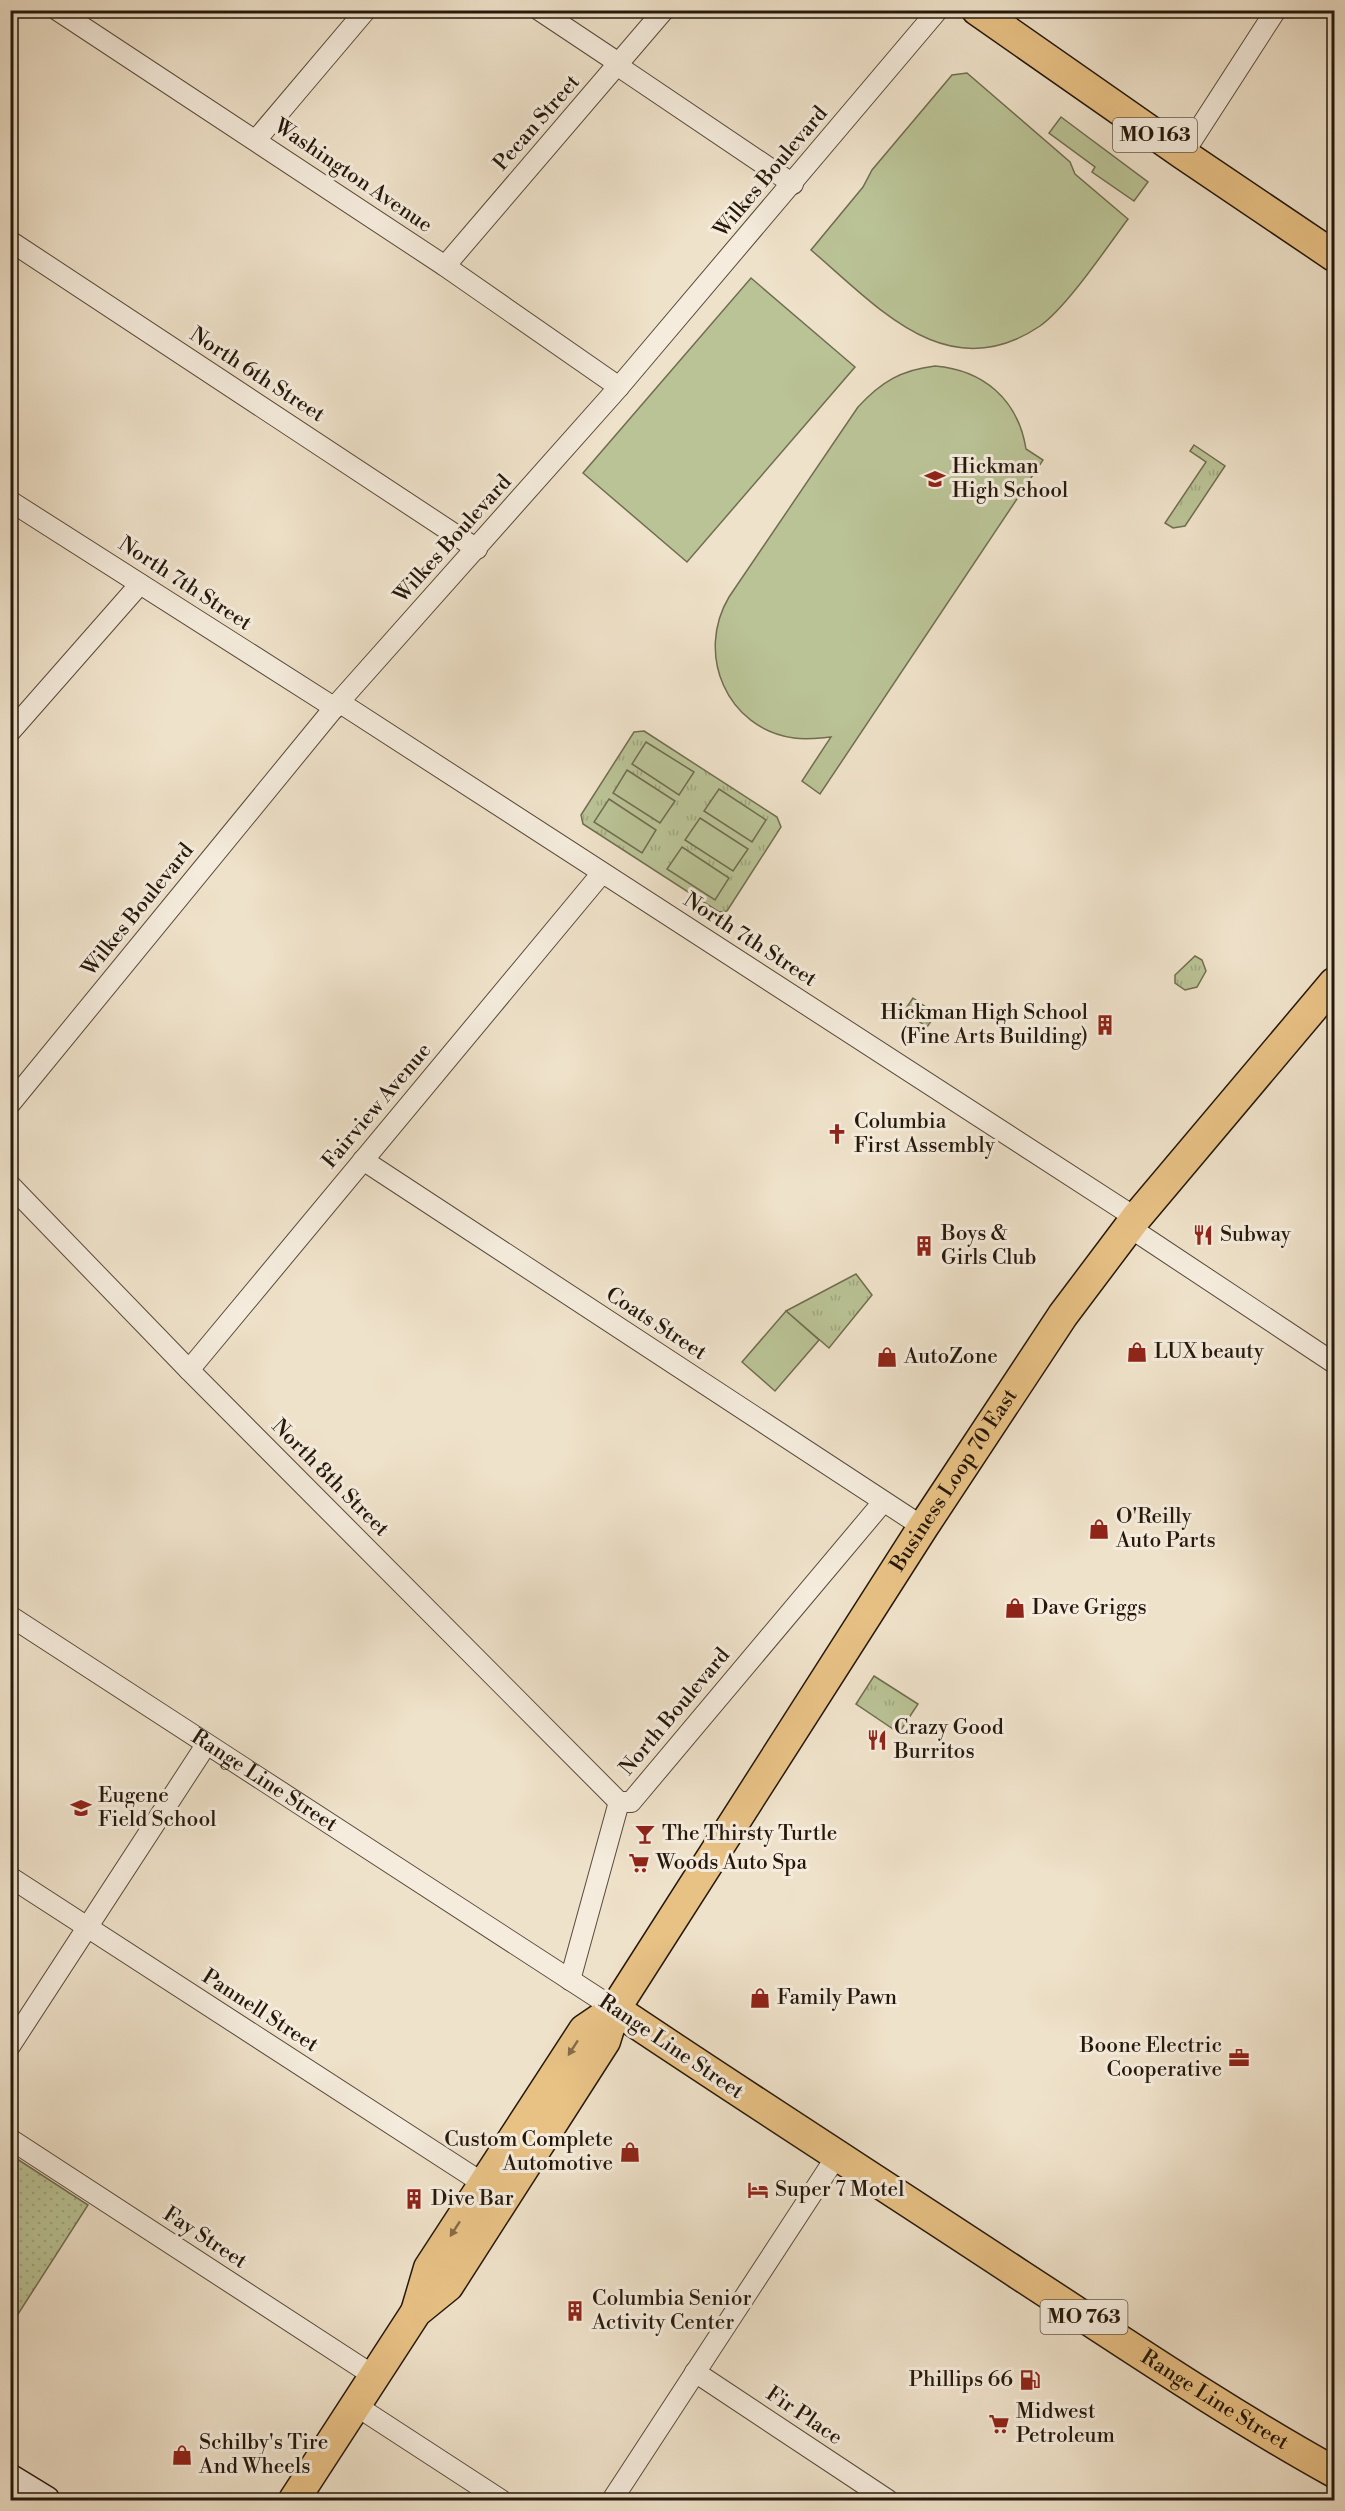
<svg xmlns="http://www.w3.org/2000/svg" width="1345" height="2511" viewBox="0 0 1345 2511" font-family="'Libre Bodoni',serif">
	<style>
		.grass { fill: url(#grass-tufts); stroke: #706e50; stroke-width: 1.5 }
		.garden { fill: url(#garden-dots); stroke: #706e50; stroke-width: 1.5 }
		.pitch { fill: #bac396; stroke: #706e50; stroke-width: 1.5 }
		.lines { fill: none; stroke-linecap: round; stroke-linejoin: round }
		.street-casing { stroke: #584a3b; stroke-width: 22 }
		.secondary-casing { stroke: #25180b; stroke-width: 30 }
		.primary-casing { stroke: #25180b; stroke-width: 33 }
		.street { stroke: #f5ecdd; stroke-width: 20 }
		.secondary { stroke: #f5ecdd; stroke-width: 27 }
		.primary { stroke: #e8c185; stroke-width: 30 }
		.oneway { fill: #866c48 }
		.labels { text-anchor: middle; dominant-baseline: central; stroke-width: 6; stroke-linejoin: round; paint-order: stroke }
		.shield { fill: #f5ecdd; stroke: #63584a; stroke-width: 1.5 }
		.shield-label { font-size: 20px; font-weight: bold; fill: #25180b }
		.street-label { font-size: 21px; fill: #25180b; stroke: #f5ecdd }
		.poi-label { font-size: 21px; fill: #25180b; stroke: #f5ecdd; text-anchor: start }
	</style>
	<defs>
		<pattern id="grass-tufts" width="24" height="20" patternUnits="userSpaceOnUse" patternTransform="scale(1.5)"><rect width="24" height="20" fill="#bac396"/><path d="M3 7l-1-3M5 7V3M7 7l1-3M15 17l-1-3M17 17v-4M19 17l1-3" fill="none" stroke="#a0a780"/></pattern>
		<pattern id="garden-dots" width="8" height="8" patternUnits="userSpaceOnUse" patternTransform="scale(1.5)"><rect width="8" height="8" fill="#bac396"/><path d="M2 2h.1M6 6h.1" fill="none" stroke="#a0a780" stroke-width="1.8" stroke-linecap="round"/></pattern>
	</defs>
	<rect width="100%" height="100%" fill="#efe2ca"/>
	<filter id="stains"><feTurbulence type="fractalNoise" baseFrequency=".00333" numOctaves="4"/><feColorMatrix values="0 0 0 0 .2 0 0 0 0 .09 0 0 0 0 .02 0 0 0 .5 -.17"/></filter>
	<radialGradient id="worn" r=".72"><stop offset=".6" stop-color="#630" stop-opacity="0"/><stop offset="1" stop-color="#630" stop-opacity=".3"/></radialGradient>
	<g class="grass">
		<path d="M1194 445 1225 466 1185 526 1173 528 1165 523 1206 462 1190 451Z"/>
		<path d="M644 731 777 817 781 827 727 911 719 912 583 824 581 815 634 732Z"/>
		<path d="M1195 956 1202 960 1206 971 1197 987 1185 990 1175 983V975Z"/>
		<path d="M856 1274 872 1295 829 1348 786 1311Z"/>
		<path d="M874 1676 918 1704 899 1733 856 1704Z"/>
	</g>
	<g class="garden">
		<path d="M913 998 936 1014 927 1027 904 1011Z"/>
		<path d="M11 2155 88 2205 11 2325 10 2324Z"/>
	</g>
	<g class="pitch">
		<path d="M967 73 1070 162 1075 174 1128 219C1107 247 1067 307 1040 326 947 389 877 306 811 250L863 187 872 170 952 75Z"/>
		<path d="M1061 117 1148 182 1134 201 1092 172 1095 167 1049 133Z"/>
		<path d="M751 278 855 367 687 562 583 473Z"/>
		<path d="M935 366C983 370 1018 399 1026 449L1043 460 820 794 802 781 831 737C819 738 807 740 794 738 727 729 695 654 729 597L858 407C881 382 901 370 935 366Z"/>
		<path d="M646 742 694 772 679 795 632 764Z"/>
		<path d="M627 770 675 801 660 823 613 793Z"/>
		<path d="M719 789 766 820 752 842 704 811Z"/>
		<path d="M609 799 656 830 642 853 594 822Z"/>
		<path d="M700 818 748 849 733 871 685 840Z"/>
		<path d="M682 847 729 878 715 900 667 869Z"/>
		<path d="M786 1311 819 1340 775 1391 742 1362Z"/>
	</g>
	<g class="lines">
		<g class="street-casing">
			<g id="street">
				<path d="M57 10 445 266 619 387"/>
				<path d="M539 10 620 64"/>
				<path d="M618 66 793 184"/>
				<path d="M256 140 366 10"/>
				<path d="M1183 154 1276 10"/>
				<path d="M10 241 477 549"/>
				<path d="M445 266 664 10"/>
				<path d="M10 501 335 708"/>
				<path d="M339 702 1136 1218"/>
				<path d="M10 732 140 584"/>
				<path d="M10 1104 339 702 619 387 938 10"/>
				<path d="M363 1160 923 1527"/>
				<path d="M10 1185 189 1370 619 1802"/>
				<path d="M1129 1227 1334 1363"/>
				<path d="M189 1370 602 873"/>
				<path id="s1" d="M10 1616 615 2009"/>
				<path d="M10 1877 484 2184"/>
				<path d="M570 1980 619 1802H631L883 1502"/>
				<path d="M10 2046 206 1745"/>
				<path d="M10 2139 374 2376"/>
				<path d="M695 2372 888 2500"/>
				<path d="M355 2405 501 2500"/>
				<path d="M612 2500 836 2157"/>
			</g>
		</g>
		<g class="secondary-casing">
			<path id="secondary" d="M10 2478 46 2500"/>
		</g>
		<g class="primary-casing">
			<g id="primary">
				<path d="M977 10 1183 154 1334 256"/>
				<path id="s2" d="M615 2009C749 2099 885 2186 1020 2275 1123 2342 1226 2412 1334 2472"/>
				<path d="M416 2312 429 2268 584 2030 615 2009"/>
				<path id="s3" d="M294 2500 416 2312 448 2286 605 2041 615 2009 923 1527 1063 1315 1136 1218 1334 983"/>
			</g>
		</g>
		<use href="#street" class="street"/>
		<use href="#secondary" class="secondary"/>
		<use href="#primary" class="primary"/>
	</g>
	<defs><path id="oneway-solid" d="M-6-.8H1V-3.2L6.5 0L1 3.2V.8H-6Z" transform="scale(1.5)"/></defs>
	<g class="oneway">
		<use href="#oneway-solid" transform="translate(573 2048) rotate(123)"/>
		<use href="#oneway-solid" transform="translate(455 2229) rotate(123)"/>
	</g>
	<defs>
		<g id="school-bare" transform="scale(1.62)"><path d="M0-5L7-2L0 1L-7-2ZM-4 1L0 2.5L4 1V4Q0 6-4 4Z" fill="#8f2418" stroke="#f5ecdd" stroke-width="2.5" paint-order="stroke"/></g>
		<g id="building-bare" transform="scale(1.62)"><path d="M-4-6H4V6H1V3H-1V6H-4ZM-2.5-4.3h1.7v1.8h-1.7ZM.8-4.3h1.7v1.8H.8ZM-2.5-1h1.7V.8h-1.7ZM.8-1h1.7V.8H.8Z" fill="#8f2418" stroke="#f5ecdd" stroke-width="2.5" paint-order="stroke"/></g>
		<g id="church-bare" transform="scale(1.62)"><path d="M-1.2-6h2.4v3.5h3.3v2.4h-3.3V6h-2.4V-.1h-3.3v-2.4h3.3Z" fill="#8f2418" stroke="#f5ecdd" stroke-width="2.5" paint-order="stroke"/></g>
		<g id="restaurant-bare" transform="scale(1.62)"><path d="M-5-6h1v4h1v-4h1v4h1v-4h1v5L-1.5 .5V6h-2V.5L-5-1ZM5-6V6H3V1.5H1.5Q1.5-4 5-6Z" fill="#8f2418" stroke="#f5ecdd" stroke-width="2.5" paint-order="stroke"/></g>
		<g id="shop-bare" transform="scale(1.62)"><path d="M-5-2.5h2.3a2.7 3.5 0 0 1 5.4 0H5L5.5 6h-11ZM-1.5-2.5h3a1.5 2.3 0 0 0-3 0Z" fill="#8f2418" stroke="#f5ecdd" stroke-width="2.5" paint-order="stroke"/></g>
		<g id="bar-bare" transform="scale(1.62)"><path d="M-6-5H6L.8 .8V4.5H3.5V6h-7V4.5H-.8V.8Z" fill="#8f2418" stroke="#f5ecdd" stroke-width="2.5" paint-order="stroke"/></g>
		<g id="supermarket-bare" transform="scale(1.62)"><path d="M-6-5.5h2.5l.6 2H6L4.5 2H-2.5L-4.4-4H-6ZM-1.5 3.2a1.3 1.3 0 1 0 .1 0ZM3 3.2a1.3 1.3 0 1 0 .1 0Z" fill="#8f2418" stroke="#f5ecdd" stroke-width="2.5" paint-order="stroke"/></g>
		<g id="office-bare" transform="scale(1.62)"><path d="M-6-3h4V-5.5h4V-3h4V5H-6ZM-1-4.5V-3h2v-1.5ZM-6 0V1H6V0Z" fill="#8f2418" stroke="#f5ecdd" stroke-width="2.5" paint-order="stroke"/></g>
		<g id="hotel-bare" transform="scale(1.62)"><path d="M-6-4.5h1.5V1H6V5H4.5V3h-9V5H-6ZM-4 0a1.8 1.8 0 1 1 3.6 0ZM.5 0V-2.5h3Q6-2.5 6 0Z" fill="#8f2418" stroke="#f5ecdd" stroke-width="2.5" paint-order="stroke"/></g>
		<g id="fuel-bare" transform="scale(1.62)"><path d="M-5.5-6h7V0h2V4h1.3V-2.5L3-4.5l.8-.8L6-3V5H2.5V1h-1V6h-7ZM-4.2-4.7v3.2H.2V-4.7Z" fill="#8f2418" stroke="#f5ecdd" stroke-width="2.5" paint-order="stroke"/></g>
	</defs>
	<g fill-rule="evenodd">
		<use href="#school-bare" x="935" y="479"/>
		<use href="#building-bare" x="1105" y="1025"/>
		<use href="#church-bare" x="837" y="1134"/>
		<use href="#restaurant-bare" x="1203" y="1235"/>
		<use href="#building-bare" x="924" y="1246"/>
		<use href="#shop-bare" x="1137" y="1352"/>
		<use href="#shop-bare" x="887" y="1357"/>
		<use href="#shop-bare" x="1099" y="1529"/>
		<use href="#shop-bare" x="1015" y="1608"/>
		<use href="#restaurant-bare" x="877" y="1740"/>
		<use href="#school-bare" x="81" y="1808"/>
		<use href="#bar-bare" x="645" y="1834"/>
		<use href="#supermarket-bare" x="639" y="1863"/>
		<use href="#shop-bare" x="760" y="1998"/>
		<use href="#office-bare" x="1239" y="2058"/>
		<use href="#shop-bare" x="630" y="2152"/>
		<use href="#hotel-bare" x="758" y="2190"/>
		<use href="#building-bare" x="414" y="2199"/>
		<use href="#building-bare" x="575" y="2311"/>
		<use href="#fuel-bare" x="1030" y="2380"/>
		<use href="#supermarket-bare" x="999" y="2424"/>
		<use href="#shop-bare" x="182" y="2455"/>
	</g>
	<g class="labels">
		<g class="shield">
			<rect x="1113" y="118" width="84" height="34" rx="4.5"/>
			<rect x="1040.5" y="2300" width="87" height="34" rx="4.5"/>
		</g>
		<g class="shield-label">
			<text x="1155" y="135">MO 163</text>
			<text x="1084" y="2317">MO 763</text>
		</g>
		<g class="street-label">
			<text transform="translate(537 123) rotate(-49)">Pecan Street</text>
			<text transform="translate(771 172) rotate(-50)">Wilkes Boulevard</text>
			<text transform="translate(353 176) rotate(34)">Washington Avenue</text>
			<text transform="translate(257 375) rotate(33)">North 6th Street</text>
			<text transform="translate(453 539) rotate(-48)">Wilkes Boulevard</text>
			<text transform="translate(185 584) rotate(33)">North 7th Street</text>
			<text transform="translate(138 910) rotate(-51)">Wilkes Boulevard</text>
			<text transform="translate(750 940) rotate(33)">North 7th Street</text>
			<text transform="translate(377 1106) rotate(-50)">Fairview Avenue</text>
			<text transform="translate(656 1324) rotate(33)">Coats Street</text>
			<text transform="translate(330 1478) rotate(45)">North 8th Street</text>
			<text stroke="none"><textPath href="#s3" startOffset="1218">Business Loop 70 East</textPath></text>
			<text transform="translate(675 1712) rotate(-50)">North Boulevard</text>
			<text stroke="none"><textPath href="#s1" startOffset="303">Range Line Street</textPath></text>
			<text transform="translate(260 2011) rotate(33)">Pannell Street</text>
			<text transform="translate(671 2047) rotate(34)">Range Line Street</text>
			<text transform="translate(205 2238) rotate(33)">Fay Street</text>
			<text stroke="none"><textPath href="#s2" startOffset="716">Range Line Street</textPath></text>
			<text transform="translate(804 2416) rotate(34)">Fir Place</text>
		</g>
		<g class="poi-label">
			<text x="952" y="467">Hickman<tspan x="952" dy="24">High School</tspan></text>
			<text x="1088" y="1013" text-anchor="end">Hickman High School<tspan x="1088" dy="24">(Fine Arts Building)</tspan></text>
			<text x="854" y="1122">Columbia<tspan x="854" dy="24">First Assembly</tspan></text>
			<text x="941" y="1234">Boys &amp;<tspan x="941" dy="24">Girls Club</tspan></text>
			<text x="1220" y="1235">Subway</text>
			<text x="1154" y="1352">LUX beauty</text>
			<text x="904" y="1357">AutoZone</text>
			<text x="1116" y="1517">O'Reilly<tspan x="1116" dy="24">Auto Parts</tspan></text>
			<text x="1032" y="1608">Dave Griggs</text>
			<text x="894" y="1728">Crazy Good<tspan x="894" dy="24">Burritos</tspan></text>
			<text x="98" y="1796">Eugene<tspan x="98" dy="24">Field School</tspan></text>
			<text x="662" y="1834">The Thirsty Turtle</text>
			<text x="656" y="1863">Woods Auto Spa</text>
			<text x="777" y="1998">Family Pawn</text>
			<text x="1222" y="2046" text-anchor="end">Boone Electric<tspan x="1222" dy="24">Cooperative</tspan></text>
			<text x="613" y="2140" text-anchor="end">Custom Complete<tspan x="613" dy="24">Automotive</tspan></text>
			<text x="775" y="2190">Super 7 Motel</text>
			<text x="431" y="2199">Dive Bar</text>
			<text x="592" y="2299">Columbia Senior<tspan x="592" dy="24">Activity Center</tspan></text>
			<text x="1013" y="2380" text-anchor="end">Phillips 66</text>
			<text x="1016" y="2412">Midwest<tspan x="1016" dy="24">Petroleum</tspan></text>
			<text x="199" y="2443">Schilby's Tire<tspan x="199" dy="24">And Wheels</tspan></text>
		</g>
	</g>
	<rect width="1345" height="2511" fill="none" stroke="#efe2ca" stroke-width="36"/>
	<rect x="12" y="12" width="1321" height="2487" fill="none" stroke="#25180b" stroke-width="3"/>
	<rect x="18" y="18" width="1309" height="2475" fill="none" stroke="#25180b" stroke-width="1.5"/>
	<rect width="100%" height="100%" filter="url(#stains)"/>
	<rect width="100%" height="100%" fill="url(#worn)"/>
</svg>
